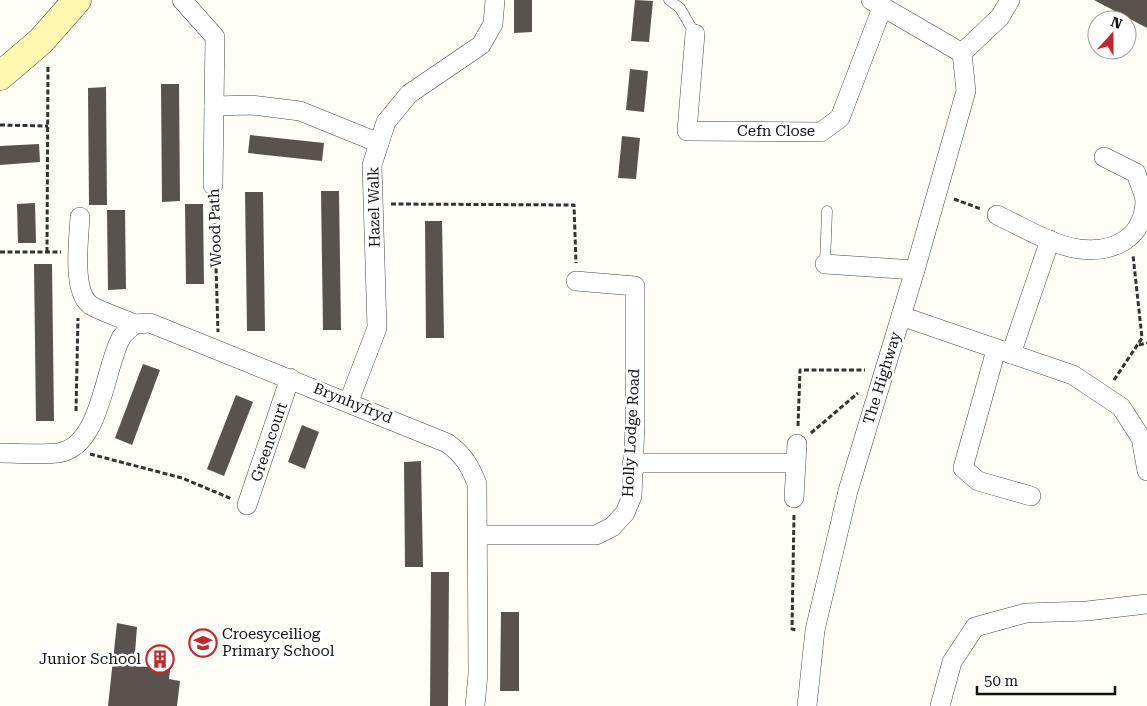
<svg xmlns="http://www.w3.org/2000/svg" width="1147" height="706" viewBox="0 0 1147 706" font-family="'Roboto Serif',serif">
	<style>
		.building { fill: #5a524d }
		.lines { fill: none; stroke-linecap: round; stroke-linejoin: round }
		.lane-casing { stroke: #444; stroke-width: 11 }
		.street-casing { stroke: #444; stroke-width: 20 }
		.secondary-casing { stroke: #333; stroke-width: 29 }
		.path { stroke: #333; stroke-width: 3; stroke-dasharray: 5 2.5; stroke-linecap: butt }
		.lane { stroke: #fff; stroke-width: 10 }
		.street { stroke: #fff; stroke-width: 19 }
		.secondary { stroke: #fff6b0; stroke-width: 28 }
		.labels { text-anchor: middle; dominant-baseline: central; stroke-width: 5; stroke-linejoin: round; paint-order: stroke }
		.street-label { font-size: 15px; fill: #111; stroke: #fff }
		.poi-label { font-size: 15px; fill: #111; stroke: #fff; text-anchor: start }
	</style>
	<rect width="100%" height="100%" fill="#fffdf5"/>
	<g class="building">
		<path d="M514 0H532V32L514 33Z"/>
		<path d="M635 0 653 1 649 42 631 41Z"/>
		<path d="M1094 0H1147V28Z"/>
		<path d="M630 69 648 71 644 112 626 110Z"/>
		<path d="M161 84H179L180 201 162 202Z"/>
		<path d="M106 87 107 205H89L88 88Z"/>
		<path d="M250 135 324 143 322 161 248 153Z"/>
		<path d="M622 136 640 138 636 179 618 178Z"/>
		<path d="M39 144 40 162 0 165V146Z"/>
		<path d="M321 191H339L341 330H323Z"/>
		<path d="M245 192H263L265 331H247Z"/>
		<path d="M35 203 36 243H18L17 204Z"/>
		<path d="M185 204H203L204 284H186Z"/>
		<path d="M107 210H125L126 289 108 290Z"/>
		<path d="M425 221H442L444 338H426Z"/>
		<path d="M34 264H52L54 421H36Z"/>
		<path d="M143 364 160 370 132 445 115 438Z"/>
		<path d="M236 395 253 402 224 476 207 469Z"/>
		<path d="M302 425 319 432 305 469 288 462Z"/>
		<path d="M421 461 423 567H405L404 462Z"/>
		<path d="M431 572H449L448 706H430Z"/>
		<path d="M501 612H519V691H500Z"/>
		<path d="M117 623 137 627 134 666 148 667 150 650 172 652 169 679 180 681 177 706H108Z"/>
	</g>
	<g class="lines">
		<g class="lane-casing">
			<g id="lane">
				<path d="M669 0 680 8 695 34"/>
				<path d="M825 264 827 211"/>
			</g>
		</g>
		<g class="street-casing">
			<g id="street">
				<path d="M182 0 215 37 214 106 252 105 300 111 379 143"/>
				<path d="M871 0 962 53"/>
				<path d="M695 34 687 131 821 132 840 118 882 8"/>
				<path d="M962 53 1000 17 1010 0"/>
				<path d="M213 185 214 106"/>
				<path d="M997 215C1023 227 1051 245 1079 249 1113 253 1143 239 1145 202 1145 193 1138 181 1136 173L1104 157"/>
				<path d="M80 217C79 239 71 294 92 306 105 313 121 318 135 324"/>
				<path d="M825 264 915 270"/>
				<path d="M901 316 1073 375 1121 407 1141 438 1147 471"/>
				<path d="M996 350 963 468 978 481 1031 496"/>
				<path d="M1011 354 1050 240"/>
				<path d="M349 401 377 328 372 165 386 122 409 94 481 45 493 24 495 0"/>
				<path d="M0 453C19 453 39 455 58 453 101 447 104 369 121 338 124 333 130 328 135 324L150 323 447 443C463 454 470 466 477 484L478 674 475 706"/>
				<path d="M632 463H796"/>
				<path d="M794 498 797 444"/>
				<path d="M247 505 290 378"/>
				<path d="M478 535H596L612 527 625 513 632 496 635 425V286L576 281"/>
				<path d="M807 706 815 630 848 491 915 270 966 91 962 53"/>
				<path d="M940 706 952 662 975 627 1026 613 1087 611 1147 604"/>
			</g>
		</g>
		<g class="secondary-casing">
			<path id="secondary" d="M0 76 41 41 77 0"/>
		</g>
		<g class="path">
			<path d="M0 125 48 126"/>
			<path d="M954 199 981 209"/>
			<path d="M214 201 218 332"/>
			<path d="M391 204 574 205 576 263"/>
			<path d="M0 252H61"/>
			<path d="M47 252 48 65"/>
			<path d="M1139 345 1147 343"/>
			<path d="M1114 380 1142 338 1133 255"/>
			<path d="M76 411 78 318"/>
			<path d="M798 426 800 370H865"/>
			<path d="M811 433 858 393"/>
			<path d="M90 454 182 478 232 499"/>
			<path d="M794 515 792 629 797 630"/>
		</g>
		<use href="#lane" class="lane"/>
		<use href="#street" class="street"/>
		<use href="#secondary" class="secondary"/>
	</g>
	<defs>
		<g id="school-ring" transform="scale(1.4375)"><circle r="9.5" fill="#fff" stroke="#c4262e" stroke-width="1.5"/><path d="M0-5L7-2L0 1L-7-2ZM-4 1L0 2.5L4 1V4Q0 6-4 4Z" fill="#c4262e"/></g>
		<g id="building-ring" transform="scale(1.4375)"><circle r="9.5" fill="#fff" stroke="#c4262e" stroke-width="1.5"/><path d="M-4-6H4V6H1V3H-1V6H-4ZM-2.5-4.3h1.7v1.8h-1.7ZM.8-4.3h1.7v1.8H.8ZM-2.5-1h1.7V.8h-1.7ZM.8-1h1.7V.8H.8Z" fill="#c4262e"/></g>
	</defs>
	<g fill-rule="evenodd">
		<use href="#school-ring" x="203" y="643"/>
		<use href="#building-ring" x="160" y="659"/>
	</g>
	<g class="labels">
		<g class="street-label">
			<text x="776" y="131">Cefn Close</text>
			<text transform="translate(374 207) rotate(-91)">Hazel Walk</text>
			<text transform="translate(215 228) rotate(-92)">Wood Path</text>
			<text transform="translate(882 378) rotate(-73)">The Highway</text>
			<text transform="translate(353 403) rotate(22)">Brynhyfryd</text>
			<text transform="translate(631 433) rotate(-87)">Holly Lodge Road</text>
			<text transform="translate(269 442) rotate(-71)">Greencourt</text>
		</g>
		<g class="poi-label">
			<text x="222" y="634">Croesyceiliog<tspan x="222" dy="17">Primary School</tspan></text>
			<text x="141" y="659" text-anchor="end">Junior School</text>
		</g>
	</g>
	<g transform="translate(1112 35) rotate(21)"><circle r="24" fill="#ffffff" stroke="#a0a0a0"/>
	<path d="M0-4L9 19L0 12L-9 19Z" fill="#c4262e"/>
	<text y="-8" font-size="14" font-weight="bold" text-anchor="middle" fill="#111111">N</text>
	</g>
	<path d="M977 686v8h138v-8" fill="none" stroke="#111111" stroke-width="2.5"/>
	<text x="984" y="686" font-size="15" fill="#111111" stroke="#ffffff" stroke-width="4" paint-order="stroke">50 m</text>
</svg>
